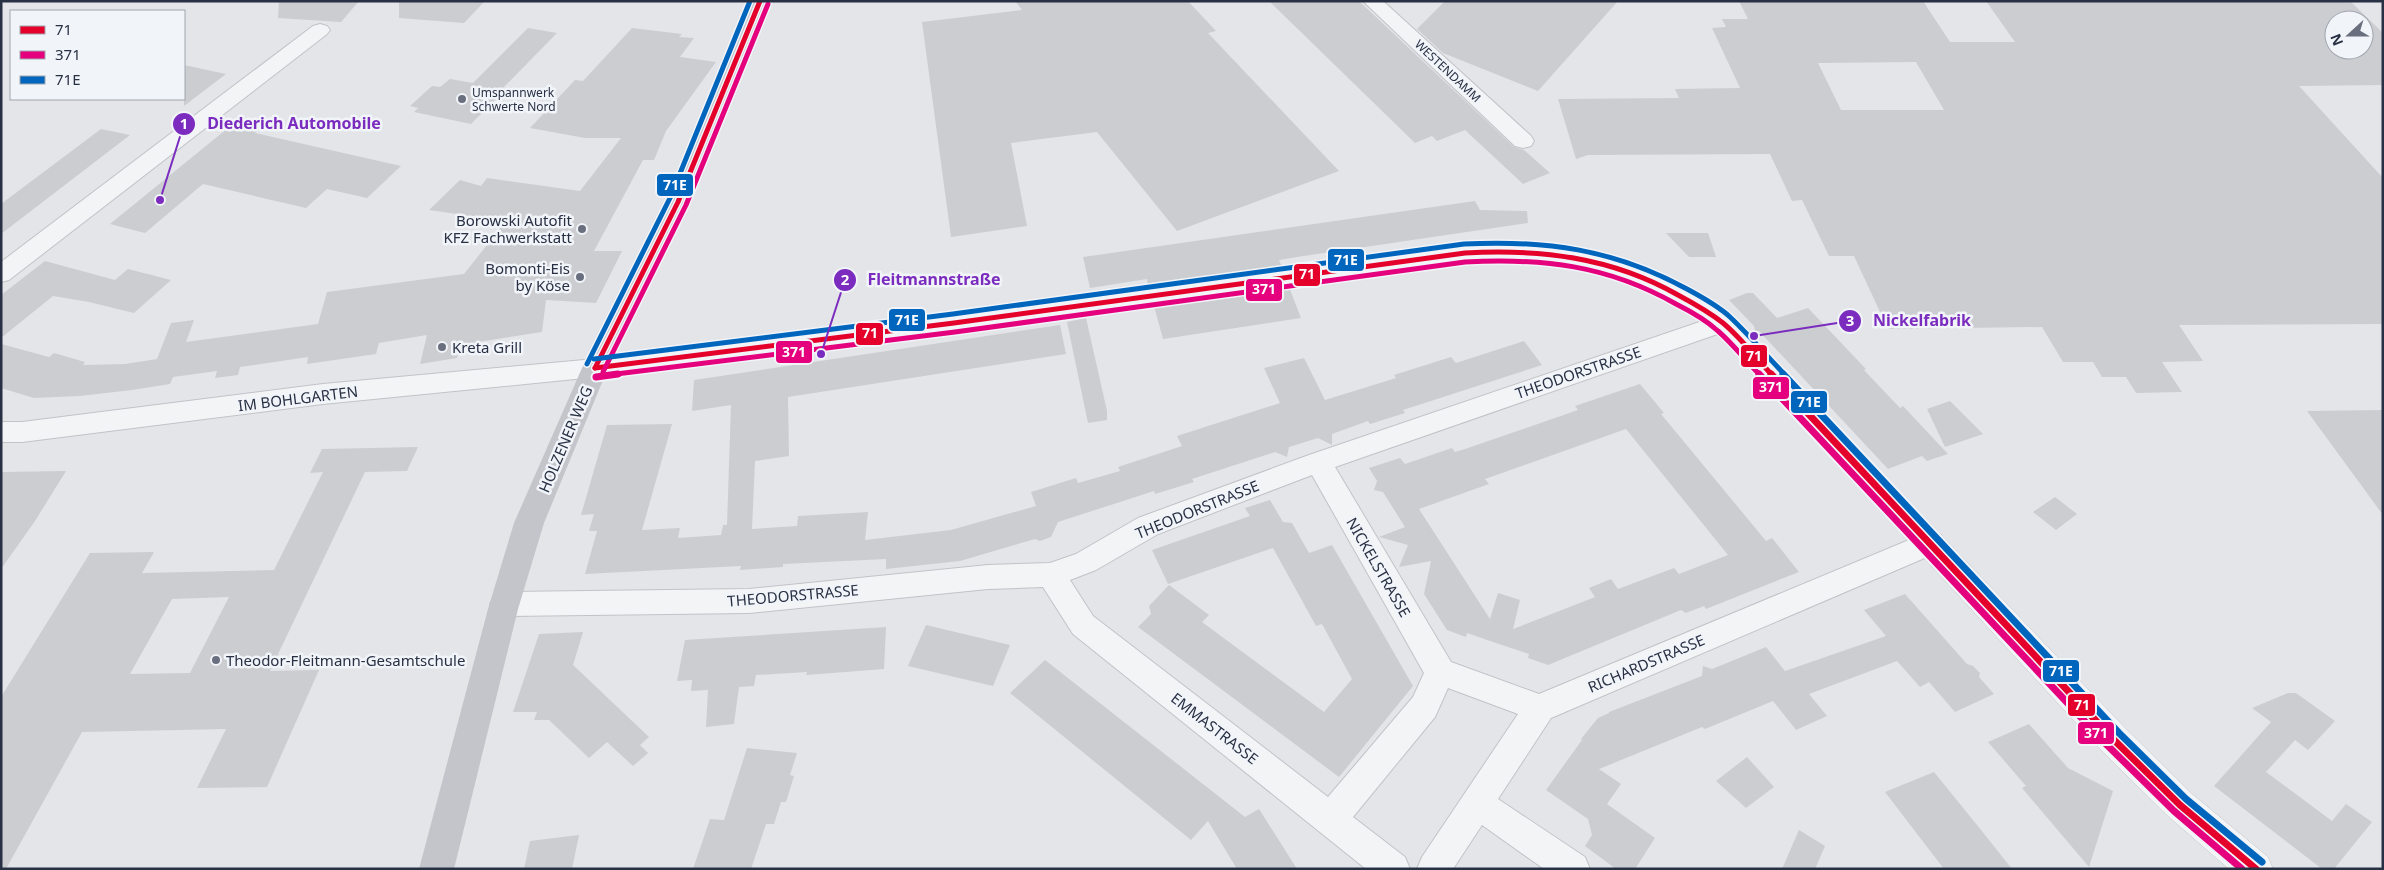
<svg xmlns="http://www.w3.org/2000/svg" width="2384" height="870" viewBox="0 0 2384 870" font-family="'Noto Sans',sans-serif">
	<style>
		.building { fill: #cccdd1; fill-rule: evenodd }
		.lines { fill: none; stroke-linecap: round; stroke-linejoin: round }
		.minor-casing { stroke: #c1c3c7; stroke-width: 2 }
		.tertiary-casing { stroke: #c1c3c7; stroke-width: 1 }
		.minor { fill: #f3f4f6; fill-rule: evenodd }
		.tertiary { fill: #f3f4f6; fill-rule: evenodd }
		.secondary { fill: #c4c5ca; fill-rule: evenodd }
		.bus-1-far1-casing { stroke: #f1f4f8; stroke-width: 8 }
		.bus-1-casing { stroke: #f1f4f8; stroke-width: 11 }
		.bus-2-far1-casing { stroke: #f1f4f8; stroke-width: 8 }
		.bus-2-casing { stroke: #f1f4f8; stroke-width: 11 }
		.bus-3-far1-casing { stroke: #f1f4f8; stroke-width: 8 }
		.bus-3-casing { stroke: #f1f4f8; stroke-width: 11 }
		.bus-1-far1 { stroke: #e4002b; stroke-width: 5 }
		.bus-1 { stroke: #e4002b; stroke-width: 7 }
		.bus-2-far1 { stroke: #e5007d; stroke-width: 5 }
		.bus-2 { stroke: #e5007d; stroke-width: 7 }
		.bus-3-far1 { stroke: #0065bd; stroke-width: 5 }
		.bus-3 { stroke: #0065bd; stroke-width: 7 }
		.poi-dot { fill: #696f7e; stroke: #f1f4f8; stroke-width: 2 }
		.labels { text-anchor: middle; dominant-baseline: central; stroke-width: 5; stroke-linejoin: round; paint-order: stroke }
		.far-street-label { font-size: 12px; fill: #283044; stroke: #f1f4f8 }
		.far-poi-label { font-size: 12px; fill: #283044; stroke: #f1f4f8; text-anchor: start }
		.poi-label { font-size: 15px; fill: #283044; stroke: #f1f4f8; text-anchor: end }
		.street-label { font-size: 15px; fill: #283044; stroke: #f1f4f8 }
		.leader { fill: none; stroke: #7b2cbf; stroke-width: 2 }
		.callout-dot { fill: #7b2cbf; stroke: #f1f4f8; stroke-width: 2 }
		.mark-label { font-size: 15px; text-anchor: middle; font-weight: bold; fill: #fff }
		.callout-label { font-size: 16px; text-anchor: middle; font-weight: bold; fill: #7b2cbf; stroke: #f1f4f8; stroke-width: 5; stroke-linejoin: round; paint-order: stroke }
		.line-badge { stroke: #f1f4f8; stroke-width: 2 }
		.badge-label { font-size: 14px; text-anchor: middle; font-weight: bold; fill: #fff }
	</style>
	<rect width="100%" height="100%" fill="#e3e5e9"/>
	<g class="building">
		<path d="M279 1H359L341 22 278 18Z"/>
		<path d="M399 1H485L464 23 399 18Z"/>
		<path d="M1015 1H1188L1216 31 1208 33 1339 171 1177 231 1097 132 1011 143 1027 226 951 237 922 22 1022 10Z"/>
		<path d="M1269 1H1359L1514 147 1524 150 1550 173 1523 184 1465 130 1437 141 1432 136 1415 143Z"/>
		<path d="M1445 1H1618L1538 91 1443 53 1417 29Z"/>
		<path d="M1739 1H1923L1950 42H2015L1986 1H2350L2383 33V85L2299 86 2383 178V324L2179 325 2203 361 2162 362 2182 392 2136 393 2126 377H2102L2093 362H2063L2042 327 1888 329 1854 256H1829L1802 200 1792 201 1770 154 1588 155 1576 159 1558 99 1679 98 1675 89 1740 88 1712 28 1726 27 1722 19H1748ZM2334 20H2364V50H2334ZM1916 62 1944 110H1841L1818 63Z"/>
		<path d="M528 28 557 33 502 89 505 90 471 124 414 112 418 108 410 106 432 86 440 87 450 79 473 83Z"/>
		<path d="M632 28 682 34 679 37 694 38 680 57 716 62 666 131 654 160H643L594 251H622L596 303 546 300 542 332 459 345 457 358 420 364 427 335 379 343 376 354 307 364 308 357 240 367 238 375 215 378 217 371 173 377 170 384 132 390 80 396 34 398 1 388V344L49 357 54 353 85 362 83 365 125 364 157 359 171 323 194 320 186 342 318 324 327 292 464 274 506 221 429 210 460 180 481 186 487 178 580 191 621 138H585L530 128 575 80 583 81Z"/>
		<path d="M184 65 226 74 184 106Z"/>
		<path d="M239 119 266 125 255 133 401 166 367 198 327 189 306 208 203 184 145 233 110 224Z"/>
		<path d="M101 129 130 135 1 234V204Z"/>
		<path d="M1475 201 1480 210 1527 211 1528 223 1297 257 1279 260 1282 267 1148 286 1147 279 1090 288 1083 257Z"/>
		<path d="M1666 233H1708L1716 257H1689Z"/>
		<path d="M45 261 115 280 128 269 171 280 134 313 89 302 53 296 1 338V295Z"/>
		<path d="M1289 287 1301 318 1163 339 1154 306Z"/>
		<path d="M1747 293H1753L1777 318 1808 308 1866 369 1864 370 1900 408 1903 406 1948 454 1927 461 1922 456 1888 469 1759 331H1755L1754 326 1729 300Z"/>
		<path d="M1086 318 1107 411V420L1088 423 1067 322Z"/>
		<path d="M1060 325 1066 354 788 397 789 456 755 461 752 529 797 526 798 516 868 512 865 540 951 530 1036 506 1031 492 1076 478 1078 483 1120 471 1118 467 1182 446 1177 436 1280 403 1264 368 1304 358 1325 400 1396 378 1394 375 1451 357 1456 363 1524 341 1542 365 1403 410 1405 413 1370 424 1368 421 1332 434V445L1318 438 1289 447 1287 457 1275 452 1192 479 1194 482 1155 494 1154 491 1058 522 1051 537 1040 541 1035 539 960 561 886 569V559L783 564V567L740 570 741 566 585 574 597 531H589L594 514 581 515 607 425 672 424 642 530 680 528 678 538 721 535 723 525H727L731 405 692 411 694 380Z"/>
		<path d="M1640 384 1664 413 1661 414 1766 541 1772 538 1799 572 1706 609 1704 606 1686 613 1681 610 1548 665 1528 658 1529 654 1496 643 1467 633 1466 637 1447 630 1424 594 1431 561 1399 567 1408 545 1379 537 1405 527 1383 492 1374 490 1377 481 1369 468 1400 458 1405 464 1452 448 1455 452 1465 449 1578 410 1575 406ZM1626 429 1728 555 1679 574 1674 568 1618 589 1611 579 1589 588 1595 597 1513 629 1520 600 1498 593 1490 619 1419 509 1489 484 1485 479Z"/>
		<path d="M1950 401 1983 434 1945 447 1927 409Z"/>
		<path d="M2383 410V515L2307 411Z"/>
		<path d="M418 447 407 471 365 472 270 671 319 670 267 787 197 788 226 729 82 732 6 869H1V697L90 553 154 552 142 573 274 570 323 472 310 473 322 449ZM229 597 190 673 130 674 172 599Z"/>
		<path d="M66 471 35 521 1 569V472Z"/>
		<path d="M2055 497 2077 514 2056 530 2033 512Z"/>
		<path d="M1270 500 1283 522 1292 523 1309 553 1332 545 1413 686 1339 777 1138 627 1151 614 1149 606 1169 585 1209 615 1202 622 1324 712 1352 679 1322 624 1316 626 1273 548 1168 584 1152 550 1250 516 1245 508Z"/>
		<path d="M1905 594 1967 664 1973 666 1980 673 1979 677 1994 694 1955 712 1929 682 1920 687 1897 661 1809 694 1827 716 1796 730 1773 701 1705 729 1702 727 1599 769 1621 784 1607 804 1655 838 1635 869H1616L1585 846 1592 835 1588 819 1546 790 1582 740 1581 739 1598 718 1609 713V712L1702 676 1703 666 1712 669 1766 647 1785 671 1886 636 1864 610Z"/>
		<path d="M926 625 1010 645 993 686 908 666Z"/>
		<path d="M886 627 884 669 806 675 807 672 756 675 754 686 739 687 734 724 706 727 708 690 691 691 692 680 677 681 685 640Z"/>
		<path d="M583 632 573 665 649 737 640 745 648 753 633 766 607 742 589 758 549 720H534L537 712H513L539 634Z"/>
		<path d="M1045 660 1245 817 1259 809 1297 869H1237L1208 821 1191 840 1010 693Z"/>
		<path d="M2288 693H2296L2335 721 2308 750 2295 740 2266 772 2332 821 2346 804 2372 822 2334 869H2322L2214 786 2271 722 2252 708Z"/>
		<path d="M2029 724 2068 768 2113 791 2089 867 2022 788 2026 786 1988 742Z"/>
		<path d="M747 748 797 753 790 775 794 776 786 802H781L774 824H766L751 869H693L710 819 724 820Z"/>
		<path d="M1747 757 1774 787 1746 808 1716 781Z"/>
		<path d="M1934 772 1981 830 2012 869H1944L1885 792Z"/>
		<path d="M1799 830 1825 846 1815 869H1782Z"/>
		<path d="M579 835 572 869H524L530 841Z"/>
	</g>
	<g class="lines">
		<g class="minor-casing">
			<g id="minor">
				<path d="M1363 1H1383L1531 136 1534 141 1531 146 1523 148 1515 146Z"/>
				<path d="M320 24 327 26 330 30 327 34 9 280 1 282V262L313 26Z"/>
				<path d="M1723 314 1732 317 1735 323 1732 329 1335 467 1451 662 1539 694 1921 535 1931 531 1941 535 1945 543 1941 551 1551 718 1498 799 1585 857 1590 869H1544L1482 825 1453 869H1417L1422 857 1518 714 1448 688 1435 717 1353 817 1405 857 1410 869H1366L1073 634 1043 587 988 589 749 613 505 616 495 613 490 604 495 595 505 592 749 589 988 565 1050 563 1076 554 1138 518 1309 455ZM1312 475 1424 673 1413 697 1328 797 1093 616 1070 580 1096 570 1158 534Z"/>
				<path d="M595 359 604 361 608 368 604 375 595 377 323 404 22 442H1V422H22L323 384Z"/>
			</g>
		</g>
		<g class="tertiary-casing">
			<path id="tertiary" d="M1503 242C1587 241 1664 268 1732 316L2125 728 2192 794 2268 857 2273 869H2229L2168 816 2101 750 1714 330C1633 271 1563 253 1465 261L954 332 595 378 586 375 582 368 586 361 595 358 954 314 1445 247Z"/>
		</g>
		<use href="#minor" class="minor"/>
		<use href="#tertiary" class="tertiary"/>
		<path class="secondary" d="M750 1H770L690 202 608 368 544 523 518 609 454 869H419L488 609 514 523 582 368 666 202Z"/>
		<g class="bus-1-far1-casing">
			<g id="bus-1-far1">
				<path d="M595 368 954 323 1465 253C1541 249 1611 257 1678 295 1693 303 1709 312 1723 323 1741 338 1756 358 1772 375"/>
				<path d="M595 368 678 202 760 1"/>
			</g>
		</g>
		<g class="bus-1-casing">
			<path id="bus-1" d="M1771 374 2113 739 2180 805 2256 869"/>
		</g>
		<g class="bus-2-far1-casing">
			<g id="bus-2-far1">
				<path d="M603 372 686 205 768 4"/>
				<path d="M608 375 955 332 1465 262C1543 258 1607 265 1676 304 1690 311 1706 320 1718 331 1733 344 1746 361 1760 375"/>
			</g>
		</g>
		<g class="bus-2-casing">
			<g id="bus-2">
				<path d="M1759 374 2107 745 2174 811 2242 869"/>
				<path d="M596 377 618 374"/>
			</g>
		</g>
		<g class="bus-3-far1-casing">
			<g id="bus-3-far1">
				<path d="M594 359 953 314 1464 244C1545 240 1613 249 1685 288 1700 296 1717 305 1730 317 1749 335 1767 356 1785 375"/>
				<path d="M587 364 670 198 750 1"/>
			</g>
		</g>
		<g class="bus-3-casing">
			<path id="bus-3" d="M1783 374 2119 733 2186 799 2262 862"/>
		</g>
		<use href="#bus-1-far1" class="bus-1-far1"/>
		<use href="#bus-1" class="bus-1"/>
		<use href="#bus-2-far1" class="bus-2-far1"/>
		<use href="#bus-2" class="bus-2"/>
		<use href="#bus-3-far1" class="bus-3-far1"/>
		<use href="#bus-3" class="bus-3"/>
	</g>
	<g class="poi-dot">
		<circle cx="462" cy="99" r="5"/>
		<circle cx="582" cy="229" r="5"/>
		<circle cx="580" cy="277" r="5"/>
		<circle cx="442" cy="347" r="5"/>
		<circle cx="216" cy="660" r="5"/>
	</g>
	<g class="labels">
		<g class="far-street-label">
			<text transform="translate(1448 71) rotate(43)">WESTENDAMM</text>
		</g>
		<g class="far-poi-label">
			<text x="472" y="92">Umspannwerk<tspan x="472" dy="14">Schwerte Nord</tspan></text>
		</g>
		<g class="poi-label">
			<text x="572" y="220">Borowski Autofit<tspan x="572" dy="17">KFZ Fachwerkstatt</tspan></text>
			<text x="570" y="268">Bomonti-Eis<tspan x="570" dy="17">by Köse</tspan></text>
			<text x="452" y="347" text-anchor="start">Kreta Grill</text>
			<text x="226" y="660" text-anchor="start">Theodor-Fleitmann-Gesamtschule</text>
		</g>
		<g class="street-label">
			<text transform="translate(1578 372) rotate(-19)">THEODORSTRASSE</text>
			<text transform="translate(298 398) rotate(-7)">IM BOHLGARTEN</text>
			<text transform="translate(565 439) rotate(-67)">HOLZENER WEG</text>
			<text transform="translate(1197 509) rotate(-22)">THEODORSTRASSE</text>
			<text transform="translate(1379 567) rotate(60)">NICKELSTRASSE</text>
			<text transform="translate(793 595) rotate(-5)">THEODORSTRASSE</text>
			<text transform="translate(1646 663) rotate(-23)">RICHARDSTRASSE</text>
			<text transform="translate(1215 728) rotate(38)">EMMASTRASSE</text>
		</g>
	</g>
	<path class="leader" d="M160 200L184 124M821 354L845 280M1754 336L1850 321"/>
	<g class="callout-dot">
		<circle cx="160" cy="200" r="5"/>
		<circle cx="821" cy="354" r="5"/>
		<circle cx="1754" cy="336" r="5"/>
		<circle cx="184" cy="124" r="12"/>
		<circle cx="845" cy="280" r="12"/>
		<circle cx="1850" cy="321" r="12"/>
	</g>
	<g class="mark-label">
		<text x="184" y="129">1</text>
		<text x="845" y="285">2</text>
		<text x="1850" y="326">3</text>
	</g>
	<g class="callout-label">
		<text x="294" y="129">Diederich Automobile</text>
		<text x="934" y="285">Fleitmannstraße</text>
		<text x="1922" y="326">Nickelfabrik</text>
	</g>
	<g class="line-badge">
		<rect x="656" y="173" width="38" height="24" rx="5" fill="#0065bd"/>
		<rect x="1327" y="248" width="38" height="24" rx="5" fill="#0065bd"/>
		<rect x="1293" y="263" width="28" height="24" rx="5" fill="#e4002b"/>
		<rect x="1245" y="278" width="38" height="24" rx="5" fill="#e5007d"/>
		<rect x="888" y="308" width="38" height="24" rx="5" fill="#0065bd"/>
		<rect x="855" y="322" width="29" height="24" rx="5" fill="#e4002b"/>
		<rect x="775" y="340" width="38" height="24" rx="5" fill="#e5007d"/>
		<rect x="1740" y="344" width="28" height="24" rx="5" fill="#e4002b"/>
		<rect x="1752" y="376" width="38" height="24" rx="5" fill="#e5007d"/>
		<rect x="1790" y="390" width="38" height="24" rx="5" fill="#0065bd"/>
		<rect x="2042" y="659" width="38" height="24" rx="5" fill="#0065bd"/>
		<rect x="2067" y="693" width="29" height="24" rx="5" fill="#e4002b"/>
		<rect x="2077" y="721" width="38" height="24" rx="5" fill="#e5007d"/>
	</g>
	<g class="badge-label">
		<text x="675" y="190">71E</text>
		<text x="1346" y="265">71E</text>
		<text x="1307" y="279">71</text>
		<text x="1264" y="294">371</text>
		<text x="907" y="325">71E</text>
		<text x="870" y="338">71</text>
		<text x="794" y="357">371</text>
		<text x="1754" y="361">71</text>
		<text x="1771" y="392">371</text>
		<text x="1809" y="407">71E</text>
		<text x="2061" y="676">71E</text>
		<text x="2082" y="710">71</text>
		<text x="2096" y="738">371</text>
	</g>
	<rect width="2384" height="870" fill="none" stroke="#283044" stroke-width="5"/>
	<rect x="10" y="10" width="175" height="90" fill="#f1f4f8" stroke="#a1a6b0"/>
	<rect x="20" y="26" width="25" height="8" fill="#e4002b" stroke="#a1a6b0"/>
	<text x="55" y="35" font-size="15" fill="#283044">71</text>
	<rect x="20" y="51" width="25" height="8" fill="#e5007d" stroke="#a1a6b0"/>
	<text x="55" y="60" font-size="15" fill="#283044">371</text>
	<rect x="20" y="76" width="25" height="8" fill="#0065bd" stroke="#a1a6b0"/>
	<text x="55" y="85" font-size="15" fill="#283044">71E</text>
	<g transform="translate(2349 35) rotate(249)"><circle r="24" fill="#f1f4f8" stroke="#a1a6b0"/>
	<path d="M0-4L9 19L0 12L-9 19Z" fill="#696f7e"/>
	<text y="-8" font-size="14" font-weight="bold" text-anchor="middle" fill="#283044">N</text>
	</g>
</svg>
